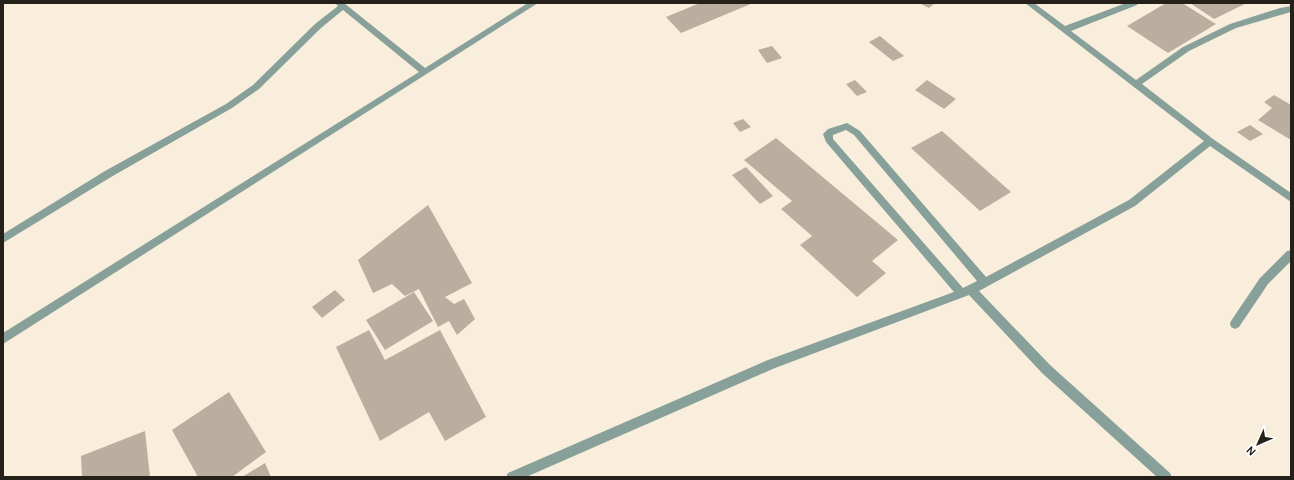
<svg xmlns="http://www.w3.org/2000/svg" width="1294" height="480" viewBox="0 0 1294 480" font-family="Cabin,sans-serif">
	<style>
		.building { fill: #baaf9e }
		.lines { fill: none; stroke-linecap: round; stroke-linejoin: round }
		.minor { fill: #87a19a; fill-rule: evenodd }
	</style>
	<rect width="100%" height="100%" fill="#f9eddb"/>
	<g class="building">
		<path d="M700 3H753L681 33 666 17Z"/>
		<path d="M919 3H935L929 8Z"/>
		<path d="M1166 3H1182L1216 24 1168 53 1127 26Z"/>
		<path d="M1190 3H1247L1214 19Z"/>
		<path d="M880 36 904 56 893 61 869 42Z"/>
		<path d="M772 46 782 58 767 63 758 50Z"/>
		<path d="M855 80 867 92 857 96 846 84Z"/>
		<path d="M927 80 956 99 944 109 915 90Z"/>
		<path d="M1274 95 1291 105V140L1258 120 1272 108 1264 102Z"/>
		<path d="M743 119 751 127 740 132 733 123Z"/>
		<path d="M1250 125 1263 134 1250 141 1237 132Z"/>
		<path d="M942 131 1011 192 980 211 911 148Z"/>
		<path d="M776 138 898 240 872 261 886 273 857 297 800 245 812 236 781 209 792 201 744 160Z"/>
		<path d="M746 167 773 196 760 204 732 175Z"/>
		<path d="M428 205 472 283 445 297 454 304 464 299 475 319 457 335 449 321 438 327 419 289 405 296 392 284 373 293 358 260Z"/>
		<path d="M335 290 345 300 322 318 312 307Z"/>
		<path d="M414 292 433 321 385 350 366 320Z"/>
		<path d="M369 330 385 360 440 330 486 417 445 441 429 412 380 441 336 347Z"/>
		<path d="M229 392 266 452 232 477H198L172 430Z"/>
		<path d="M145 431 150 477H82L81 456Z"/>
		<path d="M265 463 271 477H242Z"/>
	</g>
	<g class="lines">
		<g class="minor">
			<path d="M335 3H344L425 68 528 3H538L3 344V333L419 72 343 10 321 28 259 89 232 108 111 177 3 243V234L105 171 226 104 253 85 315 24 338 6Z"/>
			<path d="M1025 3H1034L1065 26 1126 3H1138L1137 5 1071 31 1136 80 1183 47 1230 24 1280 8 1291 6V12L1236 28 1189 51 1142 84 1213 139 1291 193V202L1210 146 1135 206 979 291 1050 365 1170 473 1172 477H1157L1042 373 969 295 775 368 526 477H506L508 473 768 360 954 292 826 142 823 134 828 129 847 123 860 131 986 277 1129 200 1204 141ZM846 130 854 135 977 281 963 288 833 139V135Z"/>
			<path d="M1291 250V261L1268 284 1239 327 1235 329 1231 327 1230 324 1231 321 1260 278 1287 251Z"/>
		</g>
	</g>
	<rect width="1294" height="480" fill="none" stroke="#25201a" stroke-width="8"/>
	<g transform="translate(1258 444) rotate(225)" stroke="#ffffff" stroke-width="3" paint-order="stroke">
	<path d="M0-3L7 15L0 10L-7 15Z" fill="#25201a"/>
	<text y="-6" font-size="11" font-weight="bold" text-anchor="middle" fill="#25201a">N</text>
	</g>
</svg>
